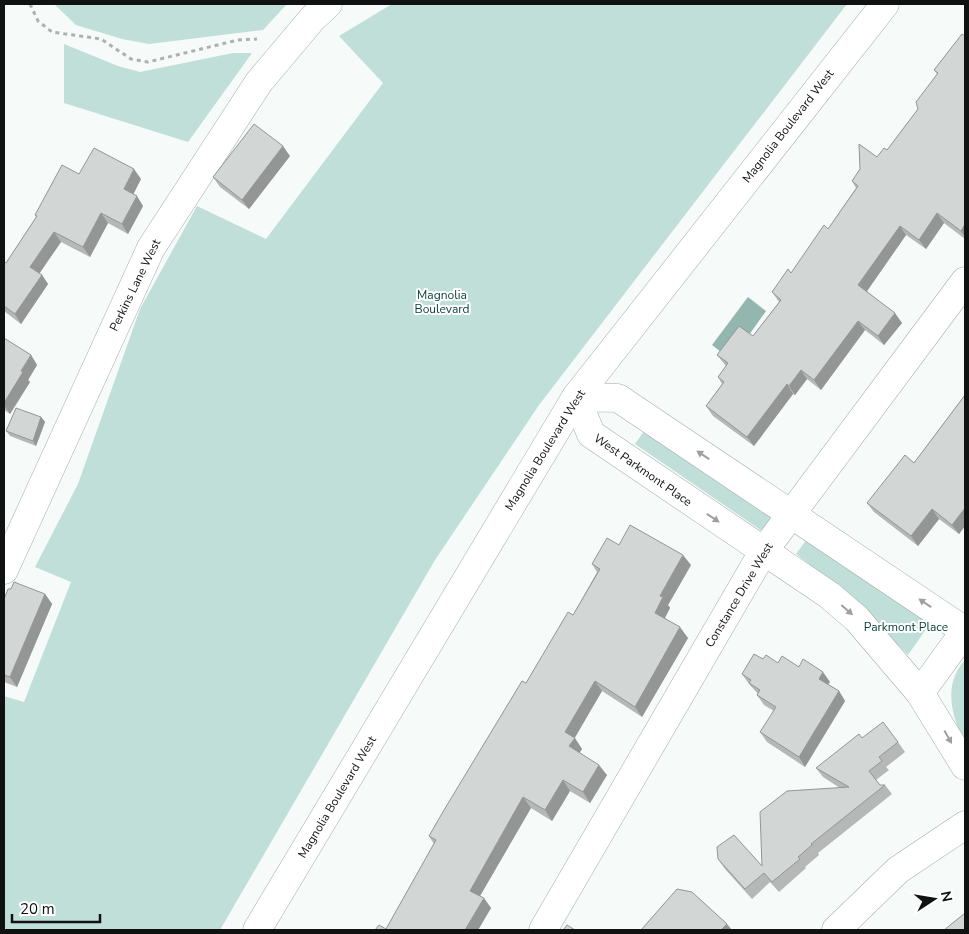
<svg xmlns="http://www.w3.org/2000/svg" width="969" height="934" viewBox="0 0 969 934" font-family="'Nunito Sans',sans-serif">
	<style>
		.green { fill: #bfdfd8 }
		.water { fill: #93b7af }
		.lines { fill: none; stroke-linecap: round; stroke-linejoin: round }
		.street-casing { stroke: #a8acab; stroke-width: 29 }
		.secondary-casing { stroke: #a8acab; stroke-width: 29 }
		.path { stroke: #aeb1b0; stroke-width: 3; stroke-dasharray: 4 4; stroke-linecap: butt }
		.street { stroke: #fff; stroke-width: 28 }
		.secondary { stroke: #fff; stroke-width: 28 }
		.wall { fill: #b5b8b7 }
		.shaded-wall { fill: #939695 }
		.building { fill: #d2d6d5; stroke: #939695 }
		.oneway { fill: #9fa0a0 }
		.labels { text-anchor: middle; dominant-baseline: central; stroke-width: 4; stroke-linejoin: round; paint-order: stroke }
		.street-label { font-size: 12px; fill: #101211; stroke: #fff }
		.park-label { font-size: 12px; fill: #053d35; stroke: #fff }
	</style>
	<rect width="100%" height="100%" fill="#f6faf9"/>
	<g class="green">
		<path d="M54 4H287L263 30 149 44 122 39 76 25Z"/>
		<path d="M392 4H847L539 405 435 560 220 930H4V696L24 702 71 582 35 567 78 484 140 309 197 206 266 239 383 83 339 36Z"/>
		<path d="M64 44 118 66 140 72 233 53H252L188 142 64 103Z"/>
		<path d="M644 431 773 515 762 531 635 444Z"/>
		<path d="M807 539 931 622 908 655 845 592 796 554Z"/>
		<path d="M965 660V744C952 717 942 685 965 660Z"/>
	</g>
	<path class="water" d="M748 297 766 311 749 335 725 355 712 345Z"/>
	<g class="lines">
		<g class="street-casing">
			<g id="street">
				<path d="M4 570 151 248 259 82 312 19 328 4"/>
				<path d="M965 631 618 398 576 397 591 434 829 595 857 619 920 693 965 766"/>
				<path d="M920 693 965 631"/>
				<path d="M543 930 763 552 965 281"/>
			</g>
		</g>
		<g class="secondary-casing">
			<g id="secondary">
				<path d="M257 930 576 397 885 4"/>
				<path d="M836 930 898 870 965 825"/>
			</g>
		</g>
		<path class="path" d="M30 4 38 21 52 32 101 39 131 59 148 62 238 40 257 39"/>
		<use href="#street" class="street"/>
		<use href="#secondary" class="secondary"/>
	</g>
	<g class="wall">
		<path d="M965 36V239L944 223 926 249 906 235 867 291 902 323 884 345 865 330 821 390 807 379 795 395 793 394 754 446 713 416 706 406 722 384 718 377 726 366 717 355 753 336 779 302 772 292 791 273 828 229 856 188 852 181 877 157 887 150 918 109 937 74 934 70Z"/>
		<path d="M290 156 249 209 220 187 213 177Z"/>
		<path d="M79 174 141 179 133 194 143 206 128 234 108 223 90 257 61 242 39 273 42 275 48 284 21 324 4 311V262L6 263 36 217 35 215Z"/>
		<path d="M4 338 31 355 37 365 28 380 30 382 10 414 4 410Z"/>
		<path d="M965 395V526L959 534 939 519 918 546 874 512 867 503 914 463Z"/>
		<path d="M41 417 45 422 36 446 10 436 6 431Z"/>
		<path d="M619 545 691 565 668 605 670 608 665 618 688 638 642 717 602 691 574 738 582 749 579 752 607 775 590 803 570 791 552 821 531 808 480 896 491 908 478 930H375L386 929 434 844 429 836 573 615 597 572 592 564Z"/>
		<path d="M45 594 52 604 17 687 4 682V599Z"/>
		<path d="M763 659 778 663 830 682 828 684 839 691 845 701 805 767 767 742 760 732 774 711 764 705 757 695 758 694 749 684 742 674Z"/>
		<path d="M862 738 898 742 905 752 886 767 889 770 876 780 880 785H885L892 794 818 853 819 855 805 867 806 868 779 892 770 882 752 899 725 869 718 859 762 866 840 788 823 777 816 768Z"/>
	</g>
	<g class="shaded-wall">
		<path d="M283 146 290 156 249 209 242 200Z"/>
		<path d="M134 169 141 179 131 199 124 189Z"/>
		<path d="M137 196 143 206 128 234 122 224Z"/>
		<path d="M101 213 108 223 90 257 83 247Z"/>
		<path d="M937 213 944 223 926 249 919 240Z"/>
		<path d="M965 224V237L961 231Z"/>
		<path d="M900 226 906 235 865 294 858 285Z"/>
		<path d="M54 232 61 242 37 277 30 267Z"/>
		<path d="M42 275 48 284 21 324 15 314Z"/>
		<path d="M895 313 902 323 884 345 878 336Z"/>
		<path d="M858 321 865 330 821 390 814 380Z"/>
		<path d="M31 355 37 365 28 380 30 382 10 414 4 405V403L21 371Z"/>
		<path d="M801 370 807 379 795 395 789 386Z"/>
		<path d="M787 384 793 394 754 446 747 437Z"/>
		<path d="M41 417 45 422 36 446 33 441Z"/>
		<path d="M965 508V526L959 534 952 525Z"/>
		<path d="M932 509 939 519 918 546 911 536Z"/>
		<path d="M683 555 691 565 668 605 670 608 662 623 655 613 660 596Z"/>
		<path d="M45 594 52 604 17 687 10 677Z"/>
		<path d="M680 627 688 638 642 717 635 707Z"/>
		<path d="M823 672 830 682 825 688 819 679Z"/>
		<path d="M595 681 602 691 573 741 575 738 582 749 577 757 569 746 565 732Z"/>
		<path d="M839 691 845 701 805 767 799 757Z"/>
		<path d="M599 765 607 775 590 803 583 792Z"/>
		<path d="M563 780 570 791 552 821 545 810Z"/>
		<path d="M523 797 531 808 477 901 470 891Z"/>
		<path d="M484 898 491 908 478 930H465Z"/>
		<path d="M727 924 732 930H721Z"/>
	</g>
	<g class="building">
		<path d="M962 34 965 36V224L961 231 937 213 919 240 900 226 858 285 895 313 878 336 858 321 814 380 801 370 789 386 787 384 747 437 706 406 724 382 718 377 728 363 717 355 739 326 753 336 781 300 772 292 788 269 791 273 824 225 828 229 858 186 852 181 860 169 859 144 877 157 884 148 887 150 918 109 916 102 938 73 934 70Z"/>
		<path d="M254 124 283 146 242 200 213 177Z"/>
		<path d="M94 148 134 169 124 189 137 196 122 224 101 213 83 247 54 232 30 267 42 275 15 314 4 306V262L6 263 37 216 35 215 62 165 79 174Z"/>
		<path d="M4 338 31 355 21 371 23 372 4 403Z"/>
		<path d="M965 395V508L952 525 932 509 911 536 867 503 905 455 914 463Z"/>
		<path d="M16 408 41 417 33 441 6 431Z"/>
		<path d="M630 525 683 555 660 596 663 597 655 613 680 627 635 707 595 681 565 732 575 738 569 746 599 765 583 792 563 780 545 810 523 797 470 891 484 898 465 930H375L379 925 386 929 436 840 429 836 444 810 522 681 526 683 568 612 573 615 600 569 592 564 607 538 619 545Z"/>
		<path d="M14 582 45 594 10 677 4 675V599L8 589H11Z"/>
		<path d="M754 654 763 659 766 655 778 663 782 656 799 667 803 659 823 672 819 679 839 691 799 757 760 732 776 707 757 695 760 690 749 683 751 680 742 674Z"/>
		<path d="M883 722 898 742 879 757 882 761 869 771 880 785H885L811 844 812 845 798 857 800 859 772 882 764 873 745 889 718 859 717 847 734 835 762 866 760 812 787 791 849 787 816 768 859 734 862 738Z"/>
		<path d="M677 889 692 892 727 924 721 930H641Z"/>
		<path d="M965 913V930H944Z"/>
		<path d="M567 925 575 930H563Z"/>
	</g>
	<defs><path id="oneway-solid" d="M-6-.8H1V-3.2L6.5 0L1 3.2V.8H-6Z" transform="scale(1.25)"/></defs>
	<g class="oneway">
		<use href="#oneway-solid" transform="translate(703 455) rotate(-147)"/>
		<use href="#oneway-solid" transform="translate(713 518) rotate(34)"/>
		<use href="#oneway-solid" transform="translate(925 603) rotate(-146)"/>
		<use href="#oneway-solid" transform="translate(847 610) rotate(41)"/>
		<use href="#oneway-solid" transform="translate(948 737) rotate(61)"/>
	</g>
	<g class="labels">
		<g class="street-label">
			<text transform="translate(788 126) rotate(-52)">Magnolia Boulevard West</text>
			<text transform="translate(135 285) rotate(-64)">Perkins Lane West</text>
			<text transform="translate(545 450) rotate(-58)">Magnolia Boulevard West</text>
			<text transform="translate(643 470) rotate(35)">West Parkmont Place</text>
			<text transform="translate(739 595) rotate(-59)">Constance Drive West</text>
			<text transform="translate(337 797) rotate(-59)">Magnolia Boulevard West</text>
		</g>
		<g class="park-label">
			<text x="442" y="295">Magnolia<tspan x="442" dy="14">Boulevard</tspan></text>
			<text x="906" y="627">Parkmont Place</text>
		</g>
	</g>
	<rect width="969" height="934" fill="none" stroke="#101211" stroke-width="10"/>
	<g transform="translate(934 899) rotate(78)" stroke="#ffffff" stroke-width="4" paint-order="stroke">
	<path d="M0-4L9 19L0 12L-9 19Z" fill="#101211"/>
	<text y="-8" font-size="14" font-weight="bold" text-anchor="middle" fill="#101211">N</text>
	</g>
	<path d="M12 914v8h88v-8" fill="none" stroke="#101211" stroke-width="2.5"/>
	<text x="20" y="914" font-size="15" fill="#101211" stroke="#ffffff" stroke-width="4" paint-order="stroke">20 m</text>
</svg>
